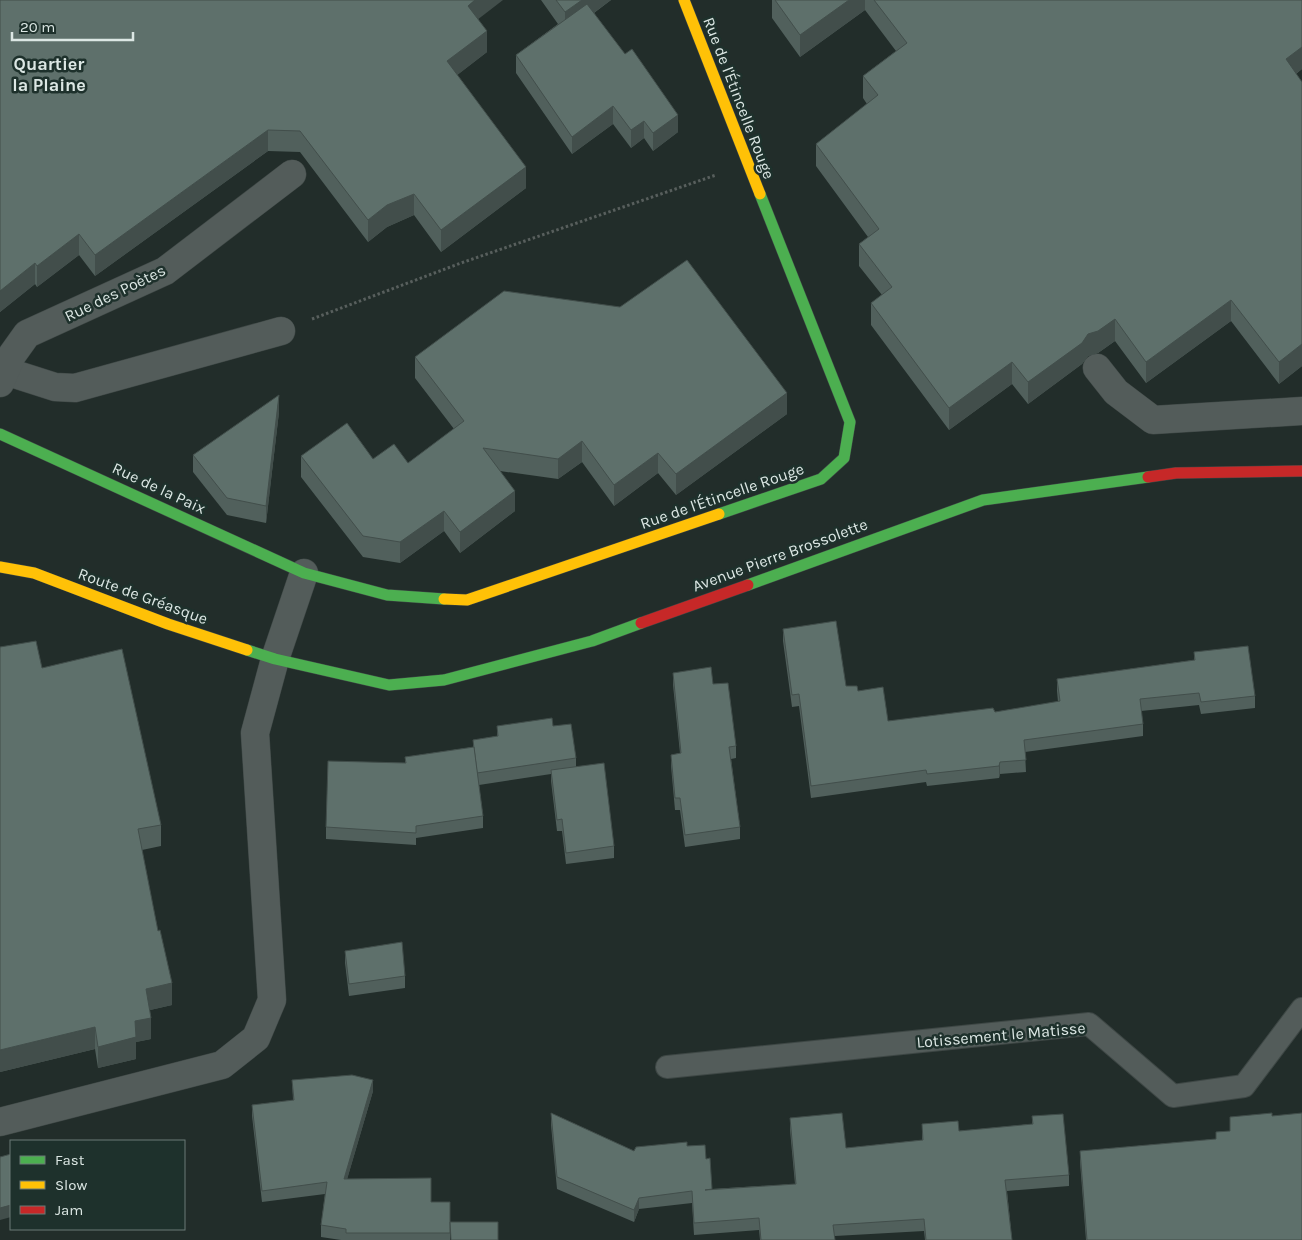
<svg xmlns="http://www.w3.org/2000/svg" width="1302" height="1240" viewBox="0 0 1302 1240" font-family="Karla,sans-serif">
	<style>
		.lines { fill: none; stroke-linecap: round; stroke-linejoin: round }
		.lane-casing { stroke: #3e4745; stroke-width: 24 }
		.street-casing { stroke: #3e4745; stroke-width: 29 }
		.fast-casing { stroke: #3e4745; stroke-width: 12 }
		.slow-casing { stroke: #3e4745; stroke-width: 12 }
		.jam-casing { stroke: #3e4745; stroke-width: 12 }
		.path { stroke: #585f5d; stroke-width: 3; stroke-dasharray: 2.5 2.5; stroke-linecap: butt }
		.lane { stroke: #535c5a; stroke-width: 22 }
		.street { stroke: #535c5a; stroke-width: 28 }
		.fast { stroke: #4caf50; stroke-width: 11 }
		.slow { stroke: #ffc107; stroke-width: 11 }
		.jam { stroke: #c62828; stroke-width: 11 }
		.wall { fill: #51605c }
		.shaded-wall { fill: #424e4b }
		.building { fill: #5e706b; stroke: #424e4b }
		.labels { text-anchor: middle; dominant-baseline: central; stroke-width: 5; stroke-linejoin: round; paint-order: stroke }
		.street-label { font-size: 16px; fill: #dce7e4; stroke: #1e312c }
		.neighbourhood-label { font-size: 18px; font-weight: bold; fill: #dce7e4; stroke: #1e312c }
	</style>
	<rect width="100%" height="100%" fill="#222d2a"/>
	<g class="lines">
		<g class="lane-casing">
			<path id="lane" d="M667 1067 1089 1024 1173 1096 1244 1086 1302 1009"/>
		</g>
		<g class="street-casing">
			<g id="street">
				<path d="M1097 368 1116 392 1153 420 1302 411"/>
				<path d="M5 371 55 387 75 388 281 331"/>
				<path d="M0 383 12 355 27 334 165 271 292 174"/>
				<path d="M0 1122 222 1065 256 1038 272 1000 255 733 275 659 304 573"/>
			</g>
		</g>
		<g class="fast-casing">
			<g id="fast">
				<path d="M0 434 304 573 387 595 444 599"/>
				<path d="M719 514 821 479 844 458 850 422 760 194"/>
				<path d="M748 585 983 500 1148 477"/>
				<path d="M247 650 275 659 389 685 444 680 592 641 641 623"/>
			</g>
		</g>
		<g class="slow-casing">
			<g id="slow">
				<path d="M684 0 760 194"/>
				<path d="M0 567 34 573 168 624 247 650"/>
				<path d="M444 599 467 600 719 514"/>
			</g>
		</g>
		<g class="jam-casing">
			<g id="jam">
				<path d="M1148 477 1176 473 1302 471"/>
				<path d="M641 623 748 585"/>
			</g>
		</g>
		<path class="path" d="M312 319 461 263 716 175"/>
		<use href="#lane" class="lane"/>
		<use href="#street" class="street"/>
		<use href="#fast" class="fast"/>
		<use href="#slow" class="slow"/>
		<use href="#jam" class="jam"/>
	</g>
	<g class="wall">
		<path d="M0 0 478 19 487 52 457 75 526 188 441 252 414 215 387 227 368 242 300 152 268 151 95 276 79 255 37 287 35 284 0 312Z"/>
		<path d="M541 0H611L594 13 678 132 653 151 644 138 631 148 613 124 572 154 516 73V55L558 24Z"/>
		<path d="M772 0H1302V69L1296 74 1302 82V366L1279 384 1231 321 1146 383 1115 341 1098 353 1088 356 1082 364 1028 404 1012 384 949 430 871 325V303L882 295 859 266V244L868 237 816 166V144L867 104 863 98V76L896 51 865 10 800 57 772 18Z"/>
		<path d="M415 357 787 414 676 495 658 473 614 506 582 462 558 479 500 471 515 511 460 553 444 531 400 563 363 557 301 477V456L373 459 408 463 454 429 415 378Z"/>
		<path d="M279 412 266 523 227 515 193 472V455Z"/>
		<path d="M783 629 846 686 858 691 888 721 995 712 1058 702 1057 691V679L1194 660V652L1255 696V708L1201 714 1199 705 1141 711 1143 724V736L1025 752 1026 772 1000 774 999 778 927 786 926 782 811 798 799 706 792 707 783 641Z"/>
		<path d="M0 647 42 668 161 825V846L142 850 172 1005 150 1010 151 1039 136 1042V1059L98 1068 95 1049 0 1072Z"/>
		<path d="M673 673 713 684 736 746V758L731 759 740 827V839L685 847 680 810H675L671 766V755L680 753 673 685Z"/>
		<path d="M497 726H553L576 758V767L614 846V858L566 864 562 831H557L551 781V774L479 785 483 816V828L416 838V845L326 839V827L405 763V757L473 747V740L497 736Z"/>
		<path d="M345 951 405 976V988L349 996 345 963Z"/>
		<path d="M292 1080 373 1091 347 1179 431 1202H450V1240H341L321 1237V1225L325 1194 262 1202 252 1116V1105L293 1100Z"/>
		<path d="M551 1113 634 1151 687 1146 706 1159 712 1189 795 1184 790 1130V1118L846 1148 922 1140V1124L959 1131 1032 1124V1116L1069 1175V1186L1007 1191 1012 1240H925L924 1231 835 1236V1240H760L759 1230 694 1235 692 1203 639 1209 634 1222 557 1189 551 1125Z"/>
		<path d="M1272 1116 1302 1240H1086L1080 1162V1151L1216 1139V1132L1230 1131Z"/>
	</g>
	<g class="shaded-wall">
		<path d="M475 0H503L468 27V6Z"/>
		<path d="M582 0H611L565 34V12Z"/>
		<path d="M849 0H865V10L800 57V35Z"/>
		<path d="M487 31V52L447 83V61Z"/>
		<path d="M1302 47V69L1286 81V59Z"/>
		<path d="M613 106V124L572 154V137Z"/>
		<path d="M678 115V132L653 151V133Z"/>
		<path d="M644 121V138L631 148V130Z"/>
		<path d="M268 130V151L95 276V255Z"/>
		<path d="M526 167V188L441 252V230Z"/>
		<path d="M414 194V215L387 227 368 242V220L387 205Z"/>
		<path d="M79 234V255L37 287V266Z"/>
		<path d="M35 263V284L0 312V291Z"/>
		<path d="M1231 300V321L1146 383V362Z"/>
		<path d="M1115 319V341L1098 353 1088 356 1082 364 1028 404V382L1088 334Z"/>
		<path d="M1302 344V366L1279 384V362Z"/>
		<path d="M1012 362V384L949 430V408Z"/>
		<path d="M787 393V414L676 495V474Z"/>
		<path d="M279 395V412L266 523V506Z"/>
		<path d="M582 441V462L558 479V459Z"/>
		<path d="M658 453V473L614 506V485Z"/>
		<path d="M515 491V511L460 553V532Z"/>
		<path d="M444 511V531L400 563V542Z"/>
		<path d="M1000 762V774L999 778V766Z"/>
		<path d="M172 983V1005L146 1011V989Z"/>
		<path d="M151 1018V1039L136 1042V1059L98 1068V1047L135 1021Z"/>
		<path d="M95 1027V1049L0 1072V1050Z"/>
		<path d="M373 1080V1091L344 1190V1179Z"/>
		<path d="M639 1198V1209L634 1222V1210Z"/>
		<path d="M11 1205V1217L0 1220V1208Z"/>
	</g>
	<g class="building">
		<path d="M0 0H475L468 6 487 31 447 61 526 167 441 230 414 194 387 205 368 220 300 131 268 130 95 255 79 234 37 266 35 263 0 291Z"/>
		<path d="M556 0H582L565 12Z"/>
		<path d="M775 0H849L800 35Z"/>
		<path d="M874 0H1302V47L1286 59 1302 82V344L1279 362 1231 300 1146 362 1115 319 1098 331 1088 334 1082 343 1028 382 1012 362 949 408 871 303 892 287 859 244 879 229 816 144 878 95 863 76 907 43Z"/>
		<path d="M587 4 625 54 632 49 678 115 653 133 644 121 631 130 613 106 572 137 516 55Z"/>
		<path d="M687 260 787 393 676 474 658 453 614 485 582 441 558 459 483 448 515 491 460 532 444 511 400 542 363 536 301 456 347 423 373 459 394 444 408 463 464 421 415 357 504 291 620 307Z"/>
		<path d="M279 395 266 506 227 498 193 455Z"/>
		<path d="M836 621 846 686H857L858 691 883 687 888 721 993 708 995 712 1060 701 1057 679 1195 660 1194 652 1248 646 1255 696 1201 702 1199 693 1140 699 1143 724 1024 740 1026 760 1000 762 999 766 927 774 926 770 811 786 799 694 792 695 783 629Z"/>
		<path d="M36 641 42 668 122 649 161 825 138 829 158 931 160 930 172 983 146 989 151 1018 135 1021 136 1037 98 1047 95 1027 0 1050V647Z"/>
		<path d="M711 667 713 684 728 683 736 746 729 747 740 827 685 835 680 798H675L671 755 681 753 673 673Z"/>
		<path d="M552 718 553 726 571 724 576 758 477 773 473 740 498 736 497 726Z"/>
		<path d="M474 747 483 816 416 826V833L326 827 328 761 406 763 405 757Z"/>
		<path d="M604 763 614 846 566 853 562 819 557 820 551 770Z"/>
		<path d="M402 942 405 976 349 984 345 951Z"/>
		<path d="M352 1075 373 1080 344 1179 431 1178V1202H450V1233H346V1229L321 1225 327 1182 262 1191 252 1105 294 1100 292 1080Z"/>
		<path d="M551 1113 634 1151 636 1147 687 1142V1146L705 1145 706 1159 710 1158 712 1189 705 1190 796 1184 790 1118 842 1113 846 1148 923 1140 922 1124 958 1121 959 1131 1033 1124 1032 1116 1063 1114 1069 1175 1005 1180 1012 1240H926L924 1219 833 1225 835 1240H761L759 1218 694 1223 692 1191 639 1198 634 1210 557 1177Z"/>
		<path d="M1272 1113V1116L1302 1113V1240H1087L1080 1151 1216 1139V1132L1230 1131V1117Z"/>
		<path d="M11 1154V1205L0 1208V1157Z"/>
		<path d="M450 1222H498V1240H451Z"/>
	</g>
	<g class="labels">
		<g class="street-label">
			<text transform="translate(739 98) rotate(69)">Rue de l'Étincelle Rouge</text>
			<text transform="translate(115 293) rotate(-26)">Rue des Poètes</text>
			<text transform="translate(159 488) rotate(25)">Rue de la Paix</text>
			<text transform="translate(722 496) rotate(-19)">Rue de l'Étincelle Rouge</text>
			<text transform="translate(780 555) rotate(-20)">Avenue Pierre Brossolette</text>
			<text transform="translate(143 596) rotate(20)">Route de Gréasque</text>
			<text transform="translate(1001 1035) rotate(-5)">Lotissement le Matisse</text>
		</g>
		<g class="neighbourhood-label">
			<text x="49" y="64">Quartier<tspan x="49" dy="21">la Plaine</tspan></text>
		</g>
	</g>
	<rect x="10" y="1140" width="175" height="90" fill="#1e312c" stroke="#6a7a76"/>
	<rect x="20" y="1156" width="25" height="8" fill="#4caf50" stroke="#6a7a76"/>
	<text x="55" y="1165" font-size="15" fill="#dce7e4">Fast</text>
	<rect x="20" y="1181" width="25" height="8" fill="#ffc107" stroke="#6a7a76"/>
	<text x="55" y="1190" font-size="15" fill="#dce7e4">Slow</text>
	<rect x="20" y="1206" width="25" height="8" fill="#c62828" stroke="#6a7a76"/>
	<text x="55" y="1215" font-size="15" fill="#dce7e4">Jam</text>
	<path d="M12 32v8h121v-8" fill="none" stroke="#dce7e4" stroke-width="2.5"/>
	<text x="20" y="32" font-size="15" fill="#dce7e4" stroke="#1e312c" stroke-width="4" paint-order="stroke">20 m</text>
</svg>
